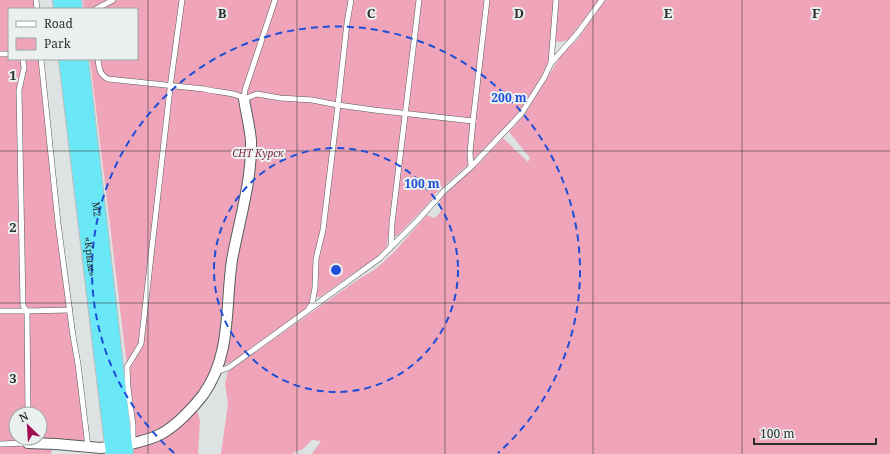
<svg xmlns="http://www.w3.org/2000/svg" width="890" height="454" viewBox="0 0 890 454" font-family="'Noto Serif',serif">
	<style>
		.green { fill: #efa4b9; fill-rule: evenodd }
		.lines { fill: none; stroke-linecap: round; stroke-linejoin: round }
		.service-casing { stroke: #595d5e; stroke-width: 6 }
		.minor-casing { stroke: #595d5e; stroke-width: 12 }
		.trunk-casing { stroke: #bcbcbc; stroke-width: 18 }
		.service { stroke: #fff; stroke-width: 5 }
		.minor { stroke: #fff; stroke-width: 10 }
		.trunk { stroke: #6ae8f8; stroke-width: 16 }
		.grid { fill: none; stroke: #2d2f2f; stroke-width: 1; stroke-opacity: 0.55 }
		.ring { fill: none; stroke: #1d4ed8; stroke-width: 2; stroke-dasharray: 7 5 }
		.labels { text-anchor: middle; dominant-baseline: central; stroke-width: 4; stroke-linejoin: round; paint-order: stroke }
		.park-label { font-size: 10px; font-style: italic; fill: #822448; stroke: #eaf0f0 }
		.street-label { font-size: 10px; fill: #2d2f2f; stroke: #eaf0f0 }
		.grid-label { font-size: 13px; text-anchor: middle; font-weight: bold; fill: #2d2f2f; stroke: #eaf0f0; stroke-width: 4; stroke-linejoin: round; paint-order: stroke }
		.centre { fill: #1d4ed8; stroke: #eaf0f0; stroke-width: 2 }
		.ring-label { font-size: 12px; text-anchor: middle; font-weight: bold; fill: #1d4ed8; stroke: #eaf0f0; stroke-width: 4; stroke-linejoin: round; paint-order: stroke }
	</style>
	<rect width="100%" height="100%" fill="#dde2e3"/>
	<g class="green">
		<path d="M0 0H34L35 9H9V59H40L85 439 76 448 51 447 52 451 50 454H0ZM16 414H40V438H16Z"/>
		<path d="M83 0H599L568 40 560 42 551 40 548 63 543 75 517 115 469 164 436 193 428 204 397 236H388L387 247 378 256 320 297 310 296V304L306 309 240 357 214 371 205 388 167 428 136 441 90 59H137V9H84Z"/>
		<path d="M605 0H890V454H312L321 441 312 440 303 449 291 454H221L228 404 225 383 228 371 359 279 377 268 395 251 427 215 434 218 439 214 442 208 439 200 480 162 503 138 528 162 530 158 509 132 524 115 562 54 577 40Z"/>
		<path d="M196 408 200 420 198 454H129L135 447Z"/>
	</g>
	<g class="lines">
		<g class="service-casing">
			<g id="service">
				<path d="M36 0 37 9"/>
				<path d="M96 9 113 0"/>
				<path d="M0 54H9"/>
				<path d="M23 59 24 68 19 90 23 306 27 311 28 414"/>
				<path d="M41 59 58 223 73 336 78 364 88 447"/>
				<path d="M98 59C99 68 99 74 108 79L204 89C214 92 238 92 244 99"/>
				<path d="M551 63 556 0"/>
				<path d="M244 99 245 90 275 0"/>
				<path d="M473 121 487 0"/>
				<path d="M471 167 521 114 544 78 551 63 577 34 602 0"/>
				<path d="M391 247 392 223 419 0"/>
				<path d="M309 308 312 304 315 288 316 259 323 230 338 105 347 23 351 0"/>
				<path d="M0 311H25L70 310"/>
				<path d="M216 372 228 368 238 361 380 258 416 222 444 191 471 167 470 153 473 121 374 110 338 105 312 100 280 98 257 94 244 99"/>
				<path d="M133 443V425L128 388 127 367 141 344 171 80 182 0"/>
				<path d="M0 444 28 443V438"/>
			</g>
		</g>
		<g class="minor-casing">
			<g id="minor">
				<path d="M28 443 56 444 101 448 113 446"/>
				<path d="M124 446C136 442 150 440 161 434 176 426 193 408 203 395 232 355 225 306 232 260 239 221 252 181 251 141 250 127 246 113 244 99"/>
			</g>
		</g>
		<g class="trunk-casing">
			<g id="trunk">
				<path d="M61 0 62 9"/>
				<path d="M73 0 74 9"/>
				<path id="s1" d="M67 59 114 454"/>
				<path id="s2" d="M80 59 125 454"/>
			</g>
		</g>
		<use href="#service" class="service"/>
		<use href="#minor" class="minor"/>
		<use href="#trunk" class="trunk"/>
	</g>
	<path class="grid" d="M148 0V454M297 0V454M445 0V454M593 0V454M742 0V454M0 151H890M0 303H890"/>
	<g class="ring">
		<circle cx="336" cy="270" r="122"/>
		<path d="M174 453A244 244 0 1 1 498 453"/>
	</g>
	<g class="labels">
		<g class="park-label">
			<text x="258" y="153">СНТ Курск</text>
		</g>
		<g class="street-label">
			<text stroke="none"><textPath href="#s2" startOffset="151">М2</textPath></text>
			<text stroke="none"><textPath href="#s1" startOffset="199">«Крым»</textPath></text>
		</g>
	</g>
	<g class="grid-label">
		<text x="222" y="18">B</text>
		<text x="371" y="18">C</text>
		<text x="519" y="18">D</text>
		<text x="668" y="18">E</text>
		<text x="816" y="18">F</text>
		<text x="13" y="80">1</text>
		<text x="13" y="232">2</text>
		<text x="13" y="383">3</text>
	</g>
	<circle cx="336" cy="270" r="6" class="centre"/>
	<g class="ring-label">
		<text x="509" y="102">200 m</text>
		<text x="422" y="188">100 m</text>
	</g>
	<rect x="8" y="8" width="130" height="52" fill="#eaf0f0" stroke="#9ea3a3"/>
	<rect x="16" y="21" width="20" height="6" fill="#ffffff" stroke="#9ea3a3"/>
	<text x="44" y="28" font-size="12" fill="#2d2f2f">Road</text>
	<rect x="16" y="38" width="20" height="12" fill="#efa4b9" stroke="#9ea3a3"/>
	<text x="44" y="48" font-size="12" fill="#2d2f2f">Park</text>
	<g transform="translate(28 426) rotate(335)"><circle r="19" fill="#eaf0f0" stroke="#9ea3a3"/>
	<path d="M0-3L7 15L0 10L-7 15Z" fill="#a10d52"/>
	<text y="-6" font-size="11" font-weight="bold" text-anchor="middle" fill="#2d2f2f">N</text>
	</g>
	<path d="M754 438v6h122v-6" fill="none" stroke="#2d2f2f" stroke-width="2"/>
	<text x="760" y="438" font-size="12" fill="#2d2f2f" stroke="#eaf0f0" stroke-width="3" paint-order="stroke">100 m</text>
</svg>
